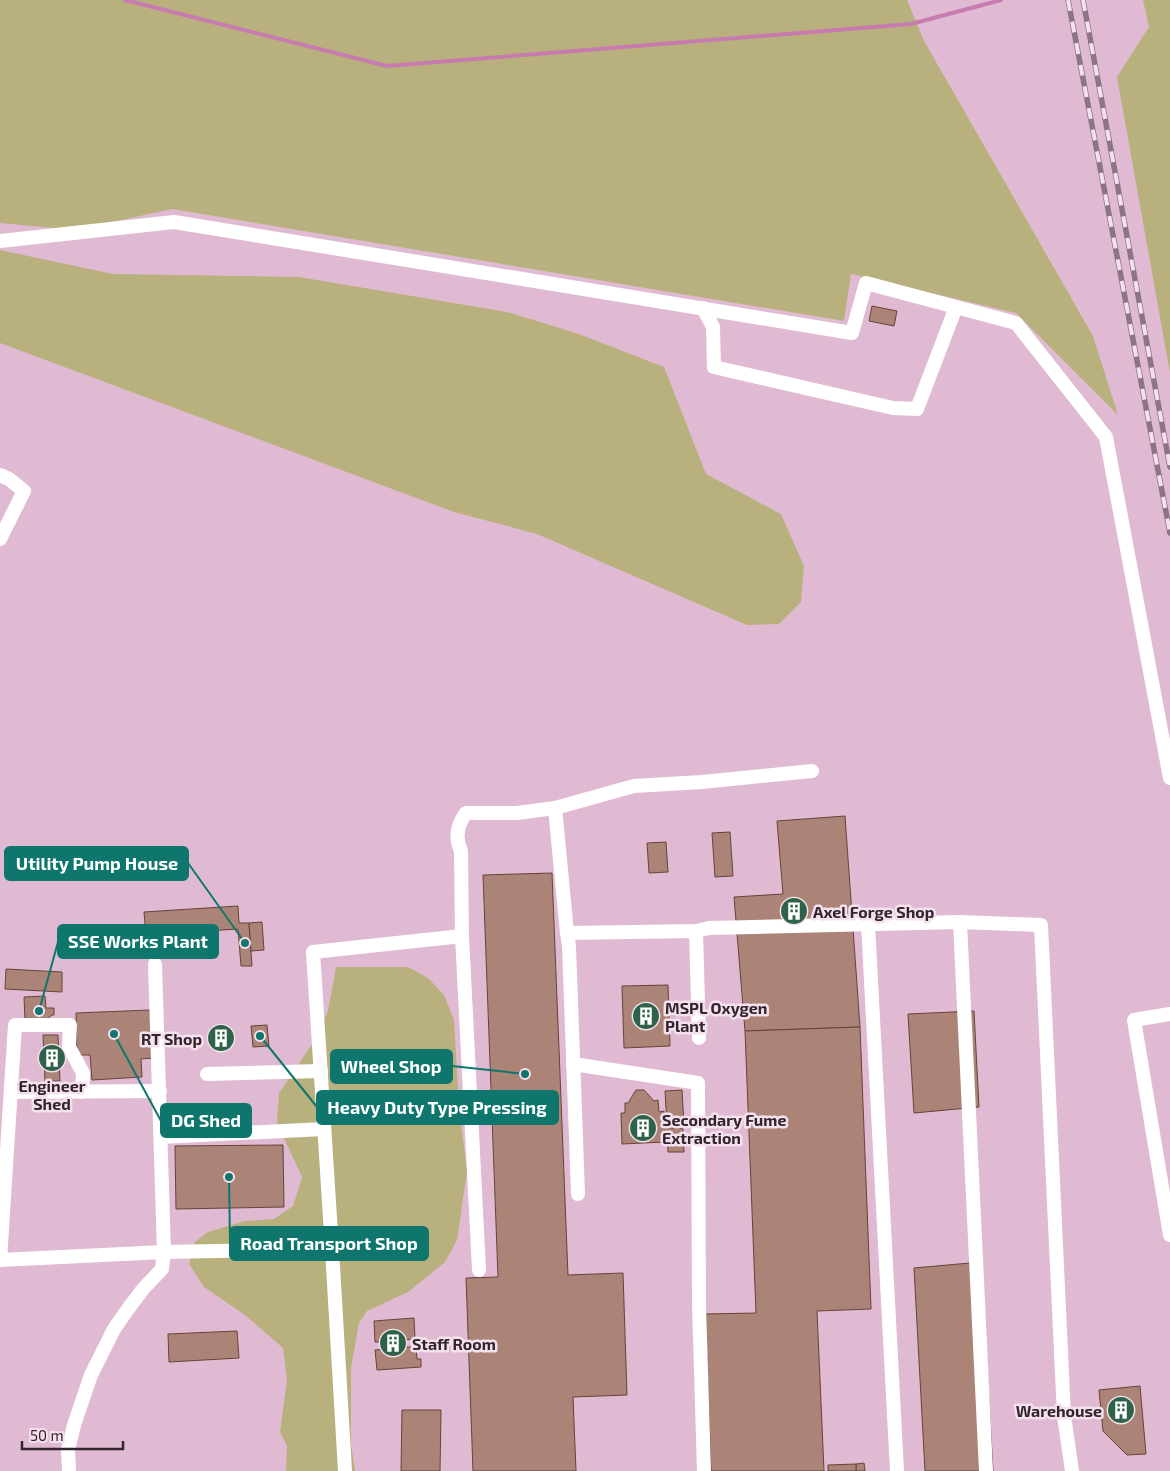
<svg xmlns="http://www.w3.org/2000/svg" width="1170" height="1471" viewBox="0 0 1170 1471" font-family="'Exo 2',sans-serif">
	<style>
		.green { fill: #b9b17d }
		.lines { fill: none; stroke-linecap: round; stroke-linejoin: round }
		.stream { stroke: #c77bae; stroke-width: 4 }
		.building { fill: #ac8477; stroke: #664337 }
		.minor { stroke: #fff; stroke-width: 14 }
		.rail-casing { stroke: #8d7384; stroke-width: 5.5 }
		.rail { stroke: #f4e1ed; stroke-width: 4; stroke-dasharray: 11; stroke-linecap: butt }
		.labels { text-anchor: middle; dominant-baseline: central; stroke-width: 5; stroke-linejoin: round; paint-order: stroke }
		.poi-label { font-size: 16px; font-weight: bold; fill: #33252e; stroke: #f4e1ed; text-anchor: start }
		.leader { fill: none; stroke: #0f766e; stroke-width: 2 }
		.callout-dot { fill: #0f766e; stroke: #f4e1ed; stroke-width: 2 }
		.callout { fill: #0f766e; stroke: #0f766e; stroke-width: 2 }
		.callout-label { font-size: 18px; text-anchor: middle; font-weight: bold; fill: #fff }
	</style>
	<rect width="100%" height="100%" fill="#dfbad2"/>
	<g class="green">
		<path d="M0 0H907L924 41 1093 336 1118 415 1016 313 851 274 844 321 172 209 75 230 0 223Z"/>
		<path d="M1143 0H1170V373L1117 77 1149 27Z"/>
		<path d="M0 250 113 274 299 277 507 312 576 333 664 367 706 474 781 514 804 566 801 602 779 624 747 625 537 534 454 512 0 343Z"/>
		<path d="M336 967H408L428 978 444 995 454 1020 459 1105 467 1172 457 1240 445 1262 408 1292 367 1311 359 1323 351 1368V1444L355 1471H286L287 1446 280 1432 287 1380 283 1348 245 1315 204 1287 189 1264 195 1242 208 1232 245 1221 274 1219 293 1206 302 1177 277 1123 279 1093 315 1040 328 1011Z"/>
	</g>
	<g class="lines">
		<path class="stream" d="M125 0 387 66 911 24 1001 0"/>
	</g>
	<g class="building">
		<path d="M872 306 897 311 894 326 869 321Z"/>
		<path d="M845 816 860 1027 745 1031 734 897 783 894 777 821Z"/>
		<path d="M730 832 733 876 715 877 712 833Z"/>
		<path d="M666 842 668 872 649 873 647 843Z"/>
		<path d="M552 873 568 1275 623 1273 627 1395 573 1397 576 1471H473L466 1278 498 1277 483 875Z"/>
		<path d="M238 906 239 923H249L252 966H241L238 929 146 935 144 912Z"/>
		<path d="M262 922 264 950 251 951 249 923Z"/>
		<path d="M6 969 62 972V992L5 989Z"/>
		<path d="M668 985 670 1046 624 1048 622 986Z"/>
		<path d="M45 996 46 1008H54V1015H52L46 1020 25 1021 24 997Z"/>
		<path d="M150 1010 153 1058 141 1059 142 1077 92 1080 90 1055H77L76 1013Z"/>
		<path d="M974 1011 979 1107 914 1113 908 1014Z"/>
		<path d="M267 1025 269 1046 253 1047 251 1026Z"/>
		<path d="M228 1027 230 1048 213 1049 211 1028Z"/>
		<path d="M860 1027 871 1309 817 1311 824 1471H711L705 1314 756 1313 745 1031Z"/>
		<path d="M43 1035H58L60 1081H45Z"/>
		<path d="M636 1090H644L654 1101 658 1100 659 1112 664 1111 666 1142 622 1144 621 1113H625V1103H628Z"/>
		<path d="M682 1090 684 1124H667L665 1091Z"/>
		<path d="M667 1128H683L684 1152H668Z"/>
		<path d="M283 1145 284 1207 176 1209 175 1146Z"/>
		<path d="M981 1262 993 1471H925L914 1268Z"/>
		<path d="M414 1318 415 1339 402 1340 400 1344 402 1347H416L417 1359H421V1367L377 1370 375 1350 387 1349 386 1342H375L374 1321Z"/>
		<path d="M237 1331 239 1358 169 1362 168 1334Z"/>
		<path d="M1140 1386 1146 1454 1127 1455 1103 1431 1099 1390Z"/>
		<path d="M402 1410H441L440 1471H401Z"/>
		<path d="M864 1463 865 1471H856V1464Z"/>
		<path d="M856 1464V1471H828V1465Z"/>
	</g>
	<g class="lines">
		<g class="minor">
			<path d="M0 241 174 222 852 333 866 283 1016 323 1106 437 1170 778"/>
			<path d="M703 308 713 327 714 367 893 408 917 409 956 307"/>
			<path d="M0 475 9 479 24 491 0 539"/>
			<path d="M555 808 634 786 702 782 812 771"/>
			<path d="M960 922 1041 925 1064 1416 1072 1471"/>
			<path d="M868 924 897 1471"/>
			<path d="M696 931 699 1038"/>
			<path d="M567 933 569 946 578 1194"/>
			<path d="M462 936 479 1270"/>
			<path d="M1170 1014 1134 1020 1170 1235"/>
			<path d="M573 1064 698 1083 699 1305 704 1471"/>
			<path d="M207 1074 321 1071"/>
			<path d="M11 1092 160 1091"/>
			<path d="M161 1137 324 1129"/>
			<path d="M0 1260 15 1025H70L69 1047 83 1073 82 1092"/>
			<path d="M0 1260 164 1252 332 1249"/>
			<path d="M69 1471 68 1450 74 1425 91 1375 114 1329 128 1309 143 1289 162 1269 164 1252 155 964"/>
			<path d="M345 1471 332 1249 313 952 462 936 461 851C455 838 457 825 466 813H517L555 808 567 933 696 931 709 928 960 922 986 1471"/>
		</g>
		<g class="rail-casing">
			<g id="rail">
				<path d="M1068 0 1170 533"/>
				<path d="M1083 0 1170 467"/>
			</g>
		</g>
		<use href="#rail" class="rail"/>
	</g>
	<defs>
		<g id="building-disc" transform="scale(1.4375)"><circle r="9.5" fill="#2e6349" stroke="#f4e1ed"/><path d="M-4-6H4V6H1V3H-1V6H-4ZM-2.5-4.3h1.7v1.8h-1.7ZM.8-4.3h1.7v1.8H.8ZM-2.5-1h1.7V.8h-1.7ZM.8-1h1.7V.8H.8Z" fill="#fff"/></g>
	</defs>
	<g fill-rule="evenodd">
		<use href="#building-disc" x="794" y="911"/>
		<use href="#building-disc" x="646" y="1016"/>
		<use href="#building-disc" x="221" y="1038"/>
		<use href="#building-disc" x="52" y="1058"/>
		<use href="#building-disc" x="643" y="1128"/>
		<use href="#building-disc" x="393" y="1343"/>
		<use href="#building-disc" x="1121" y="1410"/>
	</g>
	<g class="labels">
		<g class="poi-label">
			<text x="813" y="911">Axel Forge Shop</text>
			<text x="665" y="1007">MSPL Oxygen<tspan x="665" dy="18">Plant</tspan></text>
			<text x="202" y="1038" text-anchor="end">RT Shop</text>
			<text x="52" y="1085" text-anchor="middle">Engineer<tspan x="52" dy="18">Shed</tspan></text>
			<text x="662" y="1119">Secondary Fume<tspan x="662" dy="18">Extraction</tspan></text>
			<text x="412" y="1343">Staff Room</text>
			<text x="1102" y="1410" text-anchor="end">Warehouse</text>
		</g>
	</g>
	<path class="leader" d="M245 943L188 863M39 1011L58 942M525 1074L452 1066M260 1036L317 1107M114 1034L161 1121M229 1177L230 1243"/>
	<g class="callout-dot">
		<circle cx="245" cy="943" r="5"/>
		<circle cx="39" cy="1011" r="5"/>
		<circle cx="525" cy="1074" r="5"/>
		<circle cx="260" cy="1036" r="5"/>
		<circle cx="114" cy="1034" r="5"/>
		<circle cx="229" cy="1177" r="5"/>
	</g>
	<g class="callout">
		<rect x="5" y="847" width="183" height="33" rx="5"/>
		<rect x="58" y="925" width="160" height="33" rx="5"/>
		<rect x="331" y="1050" width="121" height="33" rx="5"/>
		<rect x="317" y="1091" width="241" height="33" rx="5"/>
		<rect x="161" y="1104" width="90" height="33" rx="5"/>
		<rect x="230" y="1227" width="198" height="33" rx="5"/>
	</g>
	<g class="callout-label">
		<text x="97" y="870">Utility Pump House</text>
		<text x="138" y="948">SSE Works Plant</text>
		<text x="391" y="1073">Wheel Shop</text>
		<text x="437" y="1114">Heavy Duty Type Pressing</text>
		<text x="206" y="1127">DG Shed</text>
		<text x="329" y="1250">Road Transport Shop</text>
	</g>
	<path d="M22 1441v8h101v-8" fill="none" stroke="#33252e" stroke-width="2.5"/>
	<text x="30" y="1441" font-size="15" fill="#33252e" stroke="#f4e1ed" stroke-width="4" paint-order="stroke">50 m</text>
</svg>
